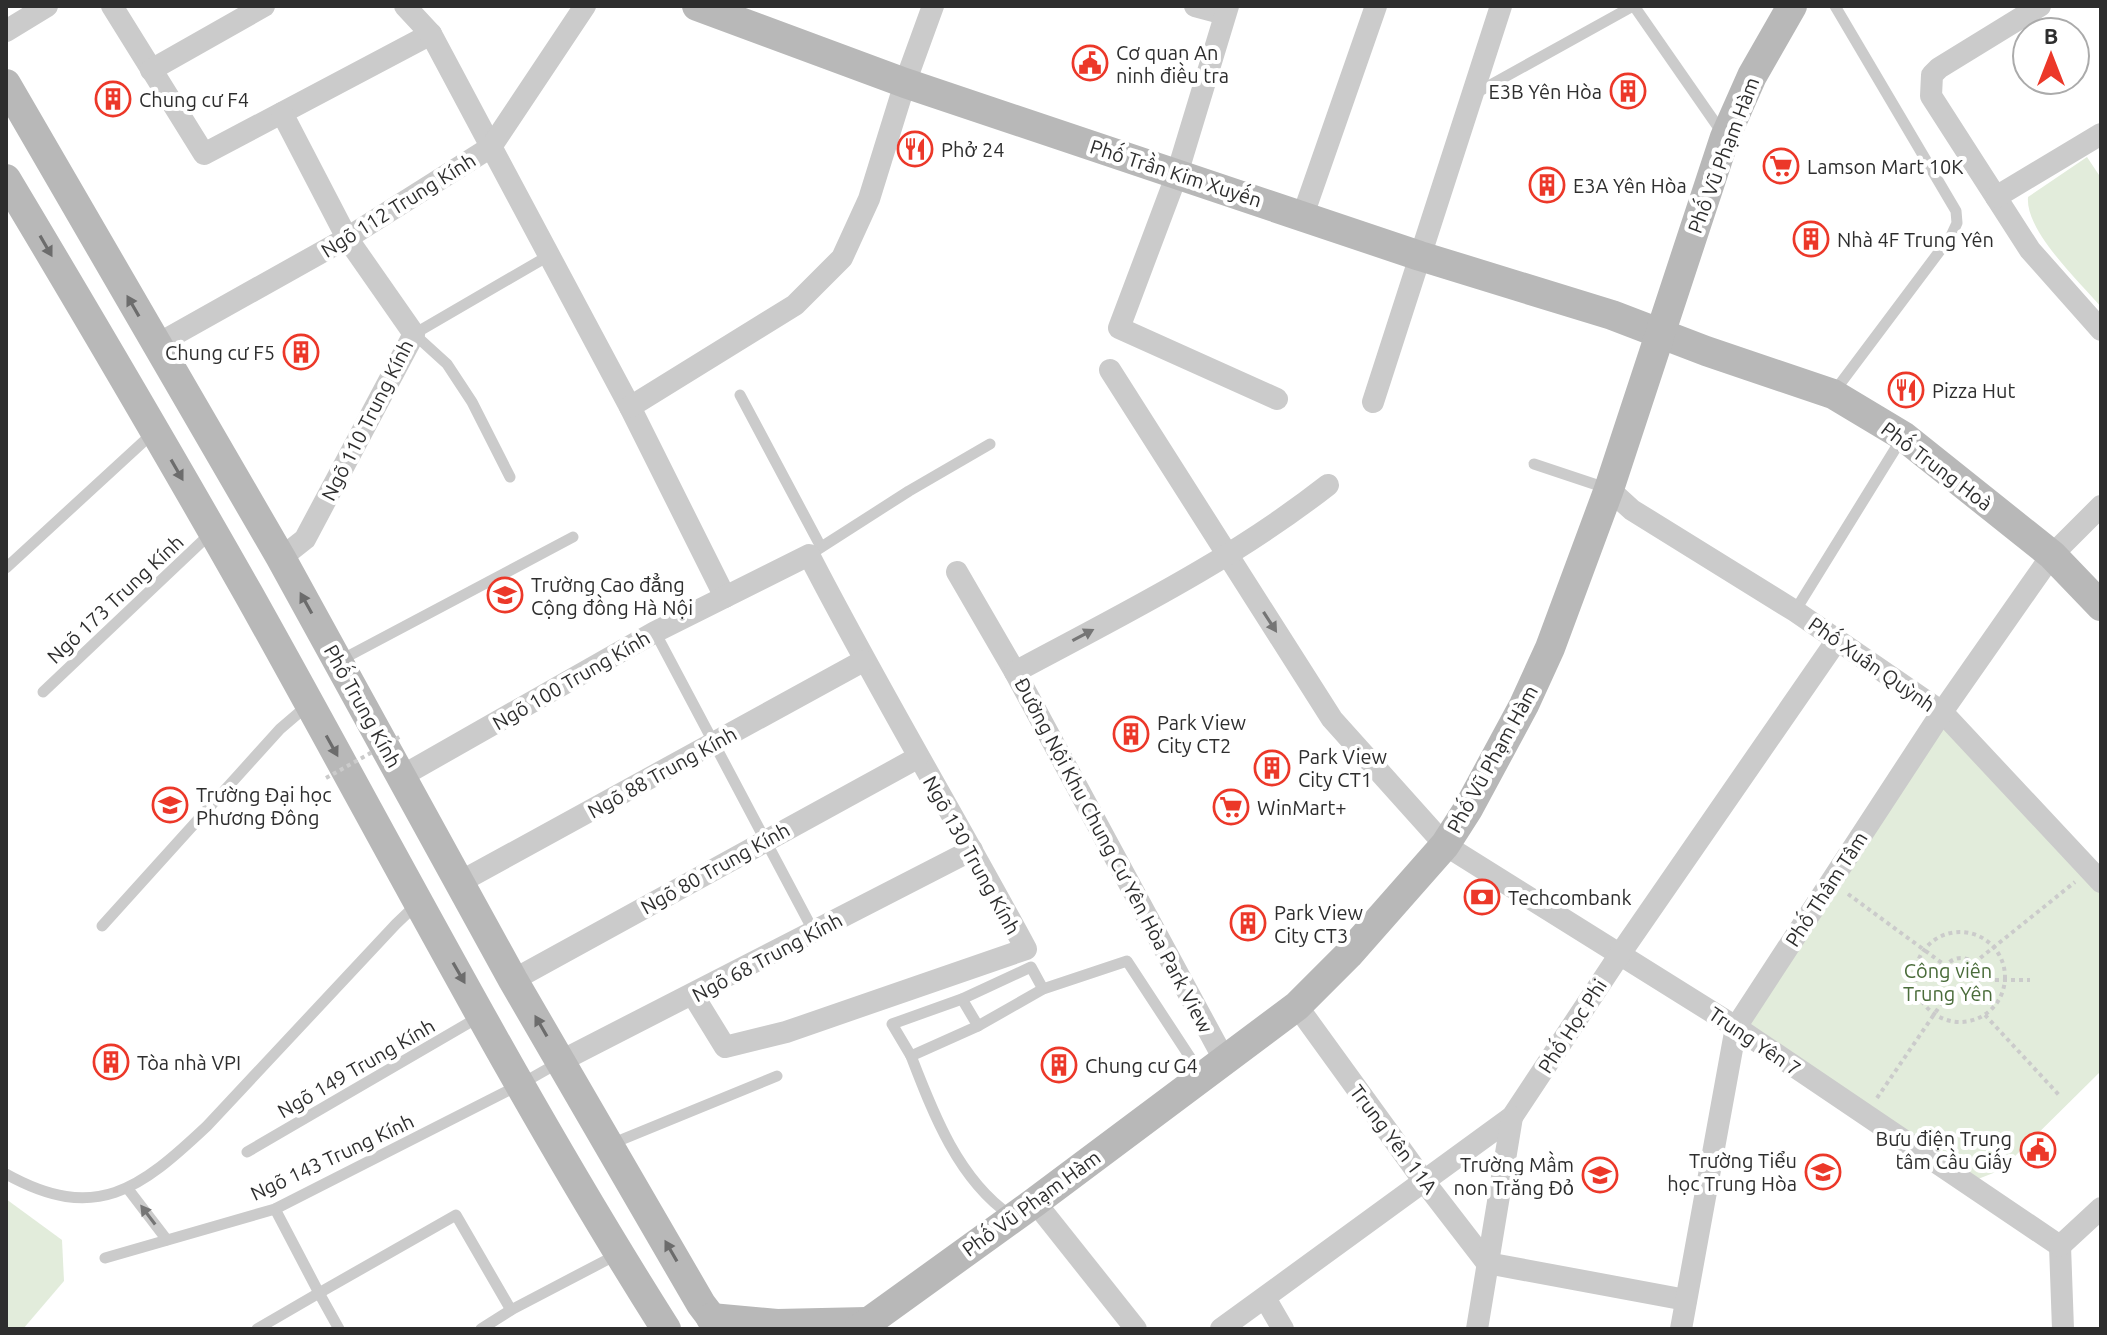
<svg xmlns="http://www.w3.org/2000/svg" width="2107" height="1335" viewBox="0 0 2107 1335" font-family="Ubuntu,sans-serif">
	<style>
		.green { fill: #e2ecdb }
		.lines { fill: none; stroke-linecap: round; stroke-linejoin: round }
		.path { stroke: #cbcbcb; stroke-width: 4; stroke-dasharray: 4 4; stroke-linecap: butt }
		.lane { stroke: #cbcbcb; stroke-width: 11 }
		.street { stroke: #cbcbcb; stroke-width: 22 }
		.secondary { stroke: #b8b8b8; stroke-width: 30 }
		.path-bridge { stroke: #cbcbcb; stroke-width: 4; stroke-dasharray: 4 4; stroke-linecap: butt }
		.oneway { fill: #6c6c6c }
		.oneway2 { fill: #757575 }
		.labels { text-anchor: middle; dominant-baseline: central; stroke-width: 8; stroke-linejoin: round; paint-order: stroke }
		.poi-label { font-size: 20px; fill: #2e2e2e; stroke: #fff; text-anchor: start }
		.street-label { font-size: 20px; fill: #2e2e2e; stroke: #fff }
		.park-label { font-size: 20px; fill: #4a6c3a; stroke: #fff }
	</style>
	<rect width="100%" height="100%" fill="#fff"/>
	<g class="green">
		<path d="M2087 157 2101 178V307C2079 281 2025 231 2028 197Z"/>
		<path d="M1942 712 2101 884V1071L2001 1170 1978 1179 1736 1027Z"/>
		<path d="M6 1199 62 1240 64 1281 23 1329H6Z"/>
	</g>
	<g class="lines">
		<g class="path">
			<path d="M1848 894 1946 966"/>
			<circle cx="1960" cy="977" r="45"/>
			<circle cx="1961" cy="976" r="18"/>
			<path d="M1974 963 2075 882"/>
			<path d="M1979 980H2030"/>
			<path d="M1985 1015 2059 1095"/>
			<path d="M1877 1098 1950 991"/>
		</g>
		<g class="lane">
			<path d="M1634 6 1723 134"/>
			<path d="M1476 93 1633 6"/>
			<path d="M1834 392 1951 236 1957 223 1956 211 1835 6"/>
			<path d="M740 395 821 547"/>
			<path d="M1534 464 1609 489"/>
			<path d="M510 477 472 402 447 364 414 334 550 255"/>
			<path d="M809 555 909 491 990 444"/>
			<path d="M6 568 154 432"/>
			<path d="M1795 611 1902 438"/>
			<path d="M655 632 814 932"/>
			<path d="M339 661 573 537"/>
			<path d="M43 692 212 532"/>
			<path d="M102 926 280 729 308 705"/>
			<path d="M962 999 978 1026"/>
			<path d="M911 1056 892 1024 962 999 1031 967 1043 989"/>
			<path d="M611 1144 777 1076"/>
			<path d="M247 1152 479 1017"/>
			<path d="M6 1174C96 1224 140 1189 207 1126L396 924 417 904"/>
			<path d="M128 1189 167 1240"/>
			<path d="M275 1209 319 1293 456 1215 511 1310"/>
			<path d="M1010 1215C958 1179 933 1113 911 1056L978 1026 1043 989 1127 961 1201 1074"/>
			<path d="M105 1258 275 1209 521 1084 558 1063"/>
			<path d="M257 1329 319 1293 339 1329"/>
			<path d="M481 1329 511 1310 618 1254"/>
		</g>
		<g class="street">
			<path d="M112 6 204 154 431 34"/>
			<path d="M405 6 431 34 630 407 725 597"/>
			<path d="M1195 6 1225 14"/>
			<path d="M1228 6 1177 174 1119 328 1277 399"/>
			<path d="M2040 6 1939 68 1932 75 1931 96 2030 250 2101 330"/>
			<path d="M6 31 47 6"/>
			<path d="M151 70 264 6"/>
			<path d="M1996 197 2101 134"/>
			<path d="M1303 215 1376 6"/>
			<path d="M156 345 347 238 491 147 585 6"/>
			<path d="M1110 370 1332 719 1445 845 1736 1027 2060 1246"/>
			<path d="M1373 402 1501 6"/>
			<path d="M630 407 795 305 842 258 869 199 905 83 933 6"/>
			<path d="M1609 489 1632 510 1795 611 1942 712 2101 882"/>
			<path d="M281 558 305 539 414 334 347 238 282 113"/>
			<path d="M957 572 1015 672 1225 1061"/>
			<path d="M1015 672C1123 614 1231 561 1328 485"/>
			<path d="M402 776 655 632 809 555C878 689 955 817 1026 949L786 1032 725 1047 693 995"/>
			<path d="M460 882 863 661"/>
			<path d="M513 980 917 758"/>
			<path d="M1297 1006 1423 1180 1487 1263 1686 1300"/>
			<path d="M561 1061 972 850"/>
			<path d="M1035 1202 1136 1329"/>
			<path d="M2060 1246 2063 1329"/>
			<path d="M2060 1246 2101 1208"/>
			<path d="M1265 1298 1283 1329"/>
			<path d="M1221 1329 1512 1117 1620 954 1837 640"/>
			<path d="M1477 1329 1512 1117"/>
			<path d="M1681 1329 1736 1027 1942 712 2028 589 2052 555 2101 506"/>
		</g>
		<g class="secondary">
			<path d="M697 6 905 83 1420 256 1612 315 1706 351 1833 394 1903 436 2052 555 2101 606"/>
			<path d="M6 84 281 558 513 980 701 1304 720 1329"/>
			<path d="M6 179C88 316 169 454 248 593 386 839 515 1091 666 1329"/>
			<path d="M711 1318 777 1324 867 1322"/>
			<path d="M859 1329 1035 1202 1297 1006 1348 955 1445 845 1468 809 1524 705 1550 648 1609 489 1725 137 1752 76 1792 6"/>
		</g>
		<path class="path-bridge" d="M326 778 401 736"/>
	</g>
	<defs><path id="oneway-solid" d="M-6-.8H1V-3.2L6.5 0L1 3.2V.8H-6Z" transform="scale(2)"/></defs>
	<g class="oneway">
		<use href="#oneway-solid" transform="translate(46 246) rotate(60)"/>
		<use href="#oneway-solid" transform="translate(133 306) rotate(-120)"/>
		<use href="#oneway-solid" transform="translate(177 470) rotate(60)"/>
		<use href="#oneway-solid" transform="translate(306 603) rotate(-119)"/>
		<use href="#oneway-solid" transform="translate(332 746) rotate(61)"/>
		<use href="#oneway-solid" transform="translate(459 973) rotate(60)"/>
		<use href="#oneway-solid" transform="translate(541 1026) rotate(-120)"/>
		<use href="#oneway-solid" transform="translate(671 1251) rotate(-120)"/>
	</g>
	<g class="oneway2">
		<use href="#oneway-solid" transform="translate(1270 622) rotate(57)"/>
		<use href="#oneway-solid" transform="translate(1083 635) rotate(-28)"/>
		<use href="#oneway-solid" transform="translate(148 1215) rotate(-127)"/>
	</g>
	<defs>
		<g id="civic-ring" transform="scale(1.8)"><circle r="9.5" fill="#fff" stroke="#ec3829" stroke-width="1.5"/><path d="M-.6-6.5H3V-4.5H.6V-3L4-1V1h2V6H-6V1h2V-1L-.6-3ZM-1.2 2.5V6h2.4V2.5Z" fill="#ec3829"/></g>
		<g id="building-ring" transform="scale(1.8)"><circle r="9.5" fill="#fff" stroke="#ec3829" stroke-width="1.5"/><path d="M-4-6H4V6H1V3H-1V6H-4ZM-2.5-4.3h1.7v1.8h-1.7ZM.8-4.3h1.7v1.8H.8ZM-2.5-1h1.7V.8h-1.7ZM.8-1h1.7V.8H.8Z" fill="#ec3829"/></g>
		<g id="restaurant-ring" transform="scale(1.8)"><circle r="9.5" fill="#fff" stroke="#ec3829" stroke-width="1.5"/><path d="M-5-6h1v4h1v-4h1v4h1v-4h1v5L-1.5 .5V6h-2V.5L-5-1ZM5-6V6H3V1.5H1.5Q1.5-4 5-6Z" fill="#ec3829"/></g>
		<g id="supermarket-ring" transform="scale(1.8)"><circle r="9.5" fill="#fff" stroke="#ec3829" stroke-width="1.5"/><path d="M-6-5.5h2.5l.6 2H6L4.5 2H-2.5L-4.4-4H-6ZM-1.5 3.2a1.3 1.3 0 1 0 .1 0ZM3 3.2a1.3 1.3 0 1 0 .1 0Z" fill="#ec3829"/></g>
		<g id="university-ring" transform="scale(1.8)"><circle r="9.5" fill="#fff" stroke="#ec3829" stroke-width="1.5"/><path d="M0-5L7-2L0 1L-7-2ZM-4 1L0 2.5L4 1V4Q0 6-4 4Z" fill="#ec3829"/></g>
		<g id="bank-ring" transform="scale(1.8)"><circle r="9.5" fill="#fff" stroke="#ec3829" stroke-width="1.5"/><path d="M-6-4H6V4H-6ZM0-2.3a2.3 2.3 0 1 0 0 4.6a2.3 2.3 0 1 0 0-4.6Z" fill="#ec3829"/></g>
		<g id="school-ring" transform="scale(1.8)"><circle r="9.5" fill="#fff" stroke="#ec3829" stroke-width="1.5"/><path d="M0-5L7-2L0 1L-7-2ZM-4 1L0 2.5L4 1V4Q0 6-4 4Z" fill="#ec3829"/></g>
	</defs>
	<g fill-rule="evenodd">
		<use href="#civic-ring" x="1090" y="63"/>
		<use href="#building-ring" x="1628" y="91"/>
		<use href="#building-ring" x="113" y="99"/>
		<use href="#restaurant-ring" x="915" y="149"/>
		<use href="#supermarket-ring" x="1781" y="166"/>
		<use href="#building-ring" x="1547" y="185"/>
		<use href="#building-ring" x="1811" y="239"/>
		<use href="#building-ring" x="301" y="352"/>
		<use href="#restaurant-ring" x="1906" y="390"/>
		<use href="#university-ring" x="505" y="595"/>
		<use href="#building-ring" x="1131" y="734"/>
		<use href="#building-ring" x="1272" y="768"/>
		<use href="#university-ring" x="170" y="805"/>
		<use href="#supermarket-ring" x="1231" y="807"/>
		<use href="#bank-ring" x="1482" y="897"/>
		<use href="#building-ring" x="1248" y="923"/>
		<use href="#building-ring" x="111" y="1062"/>
		<use href="#building-ring" x="1059" y="1065"/>
		<use href="#civic-ring" x="2038" y="1150"/>
		<use href="#school-ring" x="1823" y="1172"/>
		<use href="#school-ring" x="1600" y="1175"/>
	</g>
	<g class="labels">
		<g class="poi-label">
			<text x="1116" y="52">Cơ quan An<tspan x="1116" dy="23">ninh điều tra</tspan></text>
			<text x="1602" y="91" text-anchor="end">E3B Yên Hòa</text>
			<text x="139" y="99">Chung cư F4</text>
			<text x="941" y="149">Phở 24</text>
			<text x="1807" y="166">Lamson Mart 10K</text>
			<text x="1573" y="185">E3A Yên Hòa</text>
			<text x="1837" y="239">Nhà 4F Trung Yên</text>
			<text x="275" y="352" text-anchor="end">Chung cư F5</text>
			<text x="1932" y="390">Pizza Hut</text>
			<text x="531" y="584">Trường Cao đẳng<tspan x="531" dy="23">Cộng đồng Hà Nội</tspan></text>
			<text x="1157" y="722">Park View<tspan x="1157" dy="23">City CT2</tspan></text>
			<text x="1298" y="756">Park View<tspan x="1298" dy="23">City CT1</tspan></text>
			<text x="196" y="794">Trường Đại học<tspan x="196" dy="23">Phương Đông</tspan></text>
			<text x="1257" y="807">WinMart+</text>
			<text x="1508" y="897">Techcombank</text>
			<text x="1274" y="912">Park View<tspan x="1274" dy="23">City CT3</tspan></text>
			<text x="137" y="1062">Tòa nhà VPI</text>
			<text x="1085" y="1065">Chung cư G4</text>
			<text x="2012" y="1138" text-anchor="end">Bưu điện Trung<tspan x="2012" dy="23">tâm Cầu Giấy</tspan></text>
			<text x="1797" y="1160" text-anchor="end">Trường Tiểu<tspan x="1797" dy="23">học Trung Hòa</tspan></text>
			<text x="1574" y="1164" text-anchor="end">Trường Mầm<tspan x="1574" dy="23">non Trăng Đỏ</tspan></text>
		</g>
		<g class="street-label">
			<text transform="translate(1723 155) rotate(-69)">Phố Vũ Phạm Hàm</text>
			<text transform="translate(1176 173) rotate(18)">Phố Trần Kim Xuyến</text>
			<text transform="translate(398 205) rotate(-32)">Ngõ 112 Trung Kính</text>
			<text transform="translate(367 420) rotate(-63)">Ngõ 110 Trung Kính</text>
			<text transform="translate(1937 466) rotate(37)">Phố Trung Hoà</text>
			<text transform="translate(115 599) rotate(-43)">Ngõ 173 Trung Kính</text>
			<text transform="translate(1872 664) rotate(35)">Phố Xuân Quỳnh</text>
			<text transform="translate(571 680) rotate(-30)">Ngõ 100 Trung Kính</text>
			<text transform="translate(363 706) rotate(61)">Phố Trung Kính</text>
			<text transform="translate(1492 759) rotate(-61)">Phố Vũ Phạm Hàm</text>
			<text transform="translate(662 772) rotate(-29)">Ngõ 88 Trung Kính</text>
			<text transform="translate(972 855) rotate(61)">Ngõ 130 Trung Kính</text>
			<text transform="translate(1114 855) rotate(62)">Đường Nội Khu Chung Cư Yên Hòa Park View</text>
			<text transform="translate(715 868) rotate(-29)">Ngõ 80 Trung Kính</text>
			<text transform="translate(1826 889) rotate(-57)">Phố Thâm Tâm</text>
			<text transform="translate(767 957) rotate(-28)">Ngõ 68 Trung Kính</text>
			<text transform="translate(1572 1026) rotate(-57)">Phố Học Phi</text>
			<text transform="translate(1755 1041) rotate(34)">Trung Yên 7</text>
			<text transform="translate(356 1068) rotate(-30)">Ngõ 149 Trung Kính</text>
			<text transform="translate(1394 1139) rotate(53)">Trung Yên 11A</text>
			<text transform="translate(332 1157) rotate(-25)">Ngõ 143 Trung Kính</text>
			<text transform="translate(1031 1203) rotate(-36)">Phố Vũ Phạm Hàm</text>
		</g>
		<g class="park-label">
			<text x="1948" y="970">Công viên<tspan x="1948" dy="23">Trung Yên</tspan></text>
		</g>
	</g>
	<rect width="2107" height="1335" fill="none" stroke="#2e2e2e" stroke-width="16"/>
	<g transform="translate(2051 56)"><circle r="38" fill="#ffffff" stroke="#ababab" stroke-width="2"/>
	<path d="M0-6L14 30L0 20L-14 30Z" fill="#ec3829"/>
	<text y="-12" font-size="22" font-weight="bold" text-anchor="middle" fill="#2e2e2e">B</text>
	</g>
</svg>
